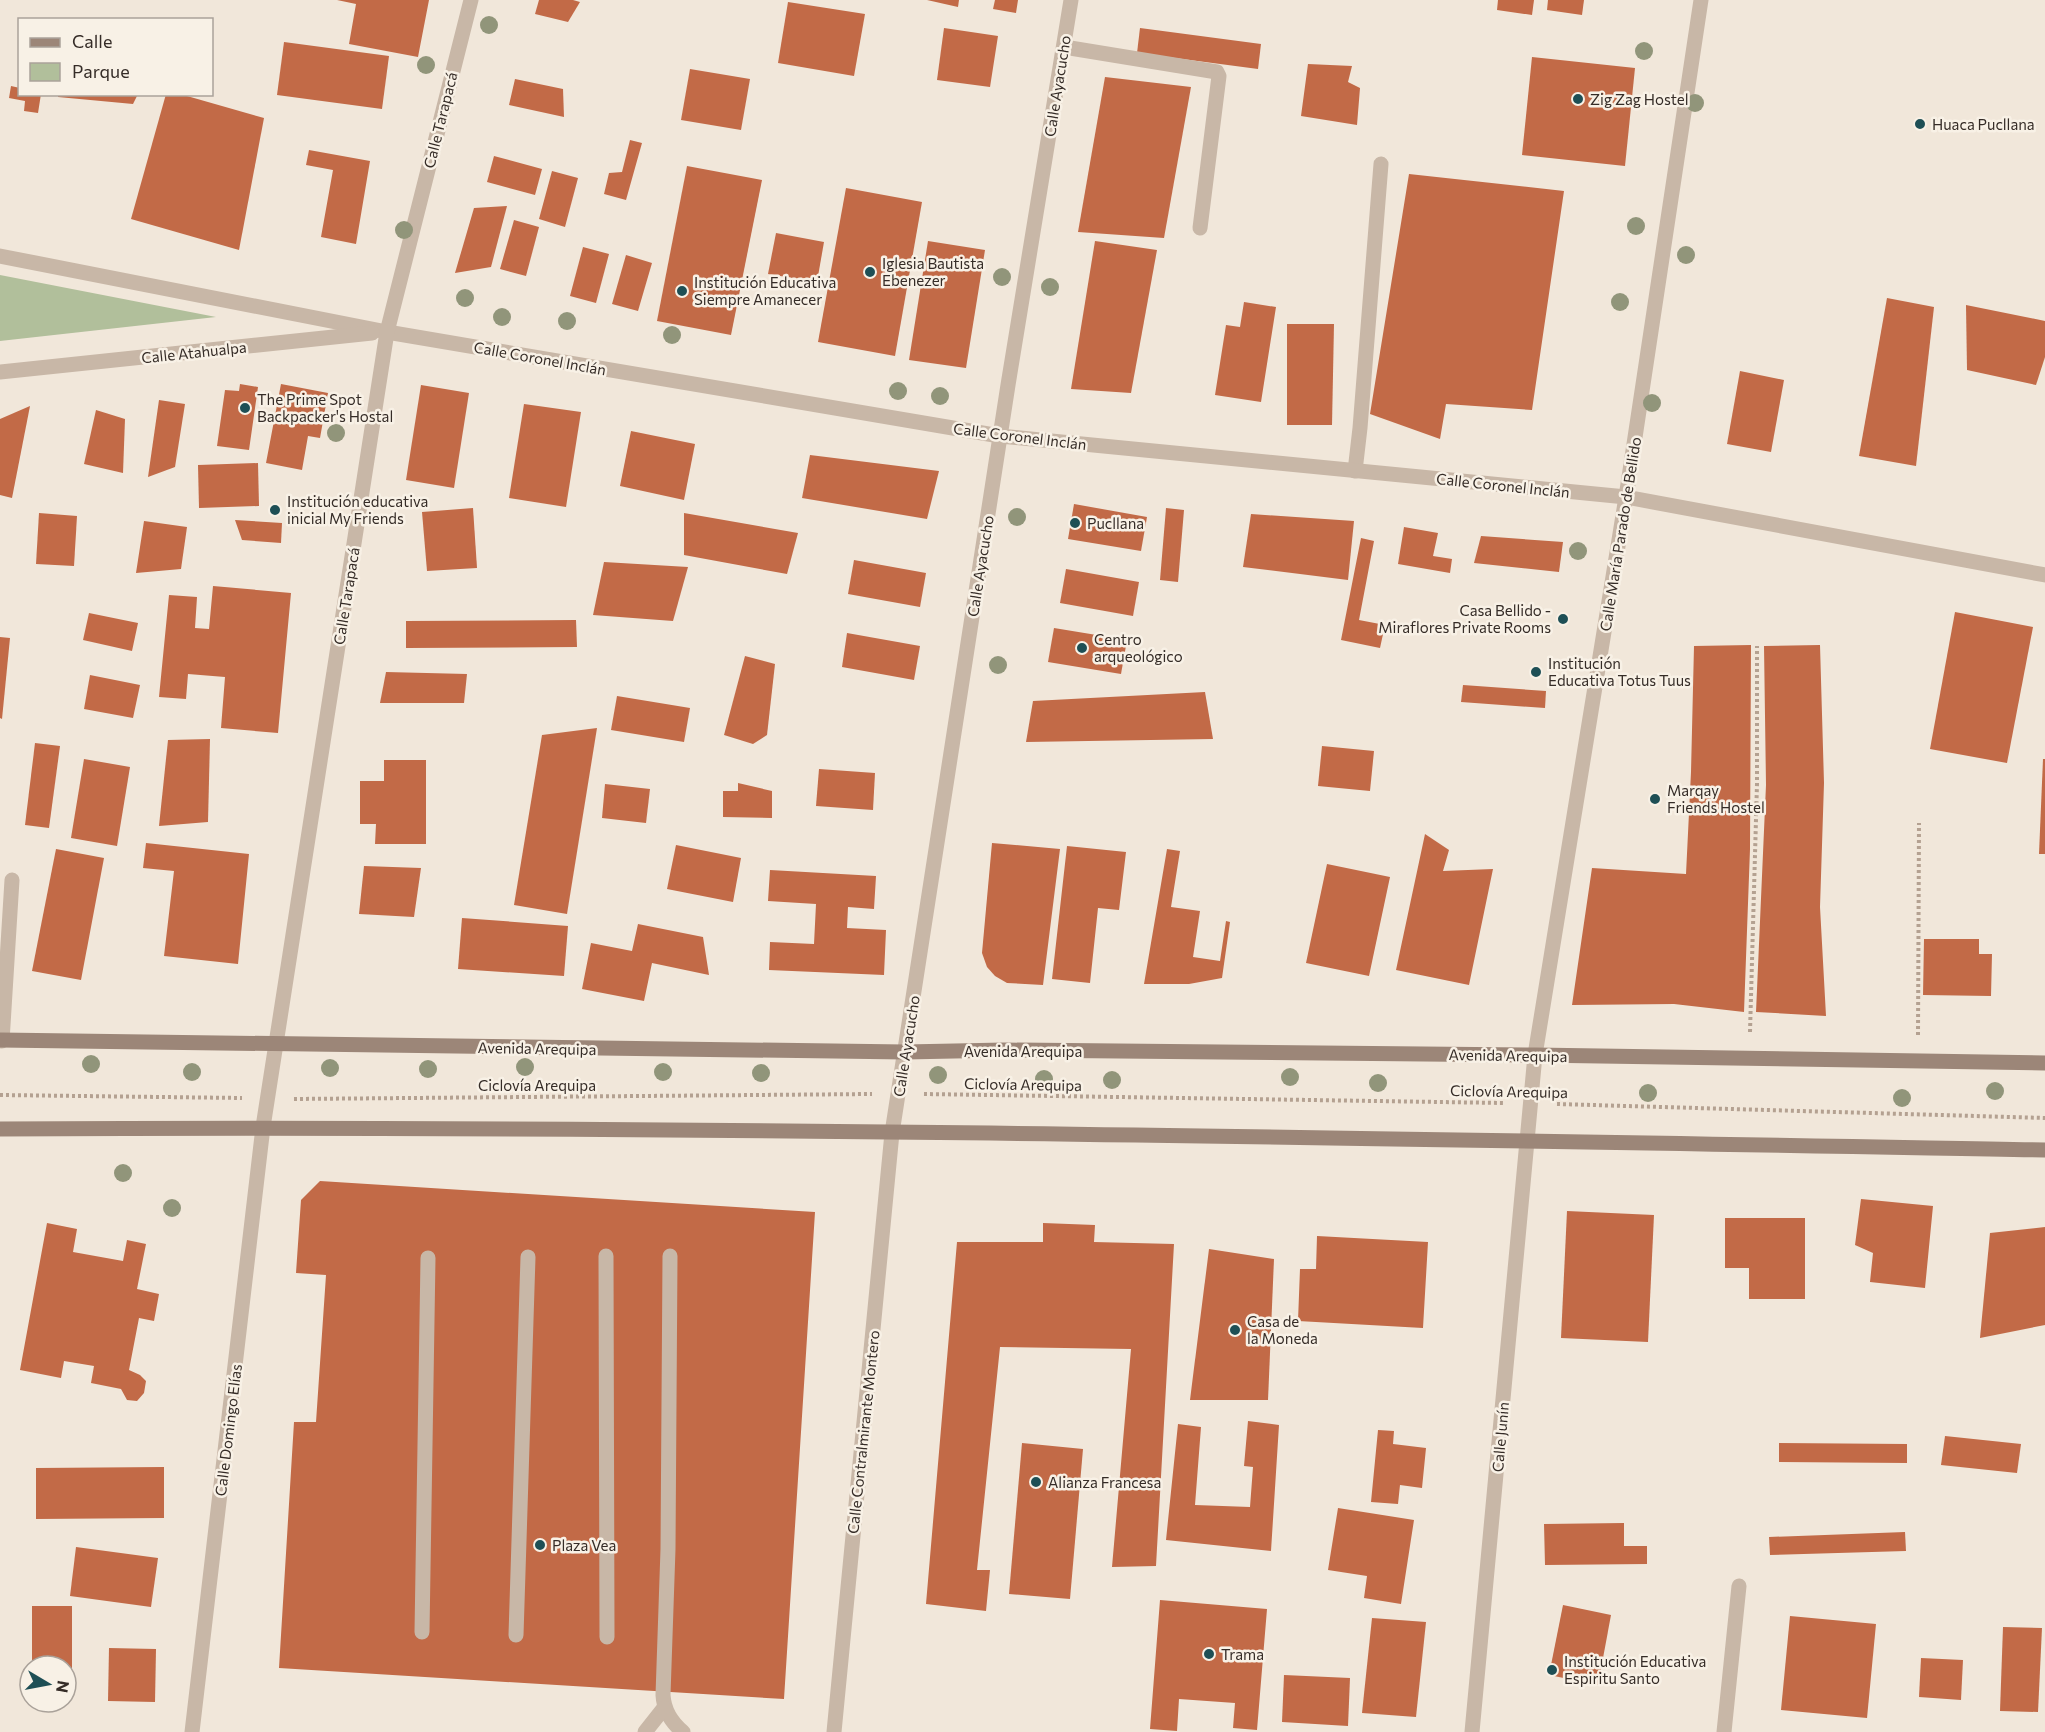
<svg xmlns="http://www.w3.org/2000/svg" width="2045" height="1732" viewBox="0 0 2045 1732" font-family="Commissioner,sans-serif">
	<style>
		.green { fill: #b1bf9b }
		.building { fill: #c26a47 }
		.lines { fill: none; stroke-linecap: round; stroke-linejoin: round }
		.path { stroke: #b4a191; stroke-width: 4; stroke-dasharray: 3 3; stroke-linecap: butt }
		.service { stroke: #c8b7a7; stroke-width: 15 }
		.minor { stroke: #c8b7a7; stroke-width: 15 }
		.secondary { stroke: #9c8678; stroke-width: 15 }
		.tree { fill: #91957a }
		.poi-dot { fill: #1e4f55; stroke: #f8f1e6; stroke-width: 2 }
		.labels { text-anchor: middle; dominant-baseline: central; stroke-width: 5; stroke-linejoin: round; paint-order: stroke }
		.street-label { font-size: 15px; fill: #352c27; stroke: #f8f1e6 }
		.poi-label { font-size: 15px; fill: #352c27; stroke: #f8f1e6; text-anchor: start }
	</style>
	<rect width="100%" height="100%" fill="#f1e7da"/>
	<path class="green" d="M0 275 216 317 0 341Z"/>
	<g class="building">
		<path d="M337 0H429L418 57 349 44 356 4Z"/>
		<path d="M539 0H573L580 2 568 22 535 14Z"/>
		<path d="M927 0H959L958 7Z"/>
		<path d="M995 0H1018L1016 13 993 9Z"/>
		<path d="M1498 0H1534L1532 15 1497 10Z"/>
		<path d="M1548 0H1584L1582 15 1547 10Z"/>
		<path d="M788 2 865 14 854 76 778 63Z"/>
		<path d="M944 28 998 36 990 87 937 80Z"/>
		<path d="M1140 28 1261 44 1258 69 1137 53Z"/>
		<path d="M284 42 389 56 382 109 277 95Z"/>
		<path d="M1532 57 1635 68 1625 166 1522 155Z"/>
		<path d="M1308 64 1352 66 1348 82 1360 88 1357 125 1301 116Z"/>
		<path d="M690 69 750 79 741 130 681 120Z"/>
		<path d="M1105 77 1191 87 1164 238 1078 232Z"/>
		<path d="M515 79 563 89 564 117 509 105Z"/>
		<path d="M11 86 20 88V94H41L38 113 24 111 25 101 9 98Z"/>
		<path d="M58 94H138L133 104 58 97Z"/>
		<path d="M166 94H180L264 118 239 250 131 219Z"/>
		<path d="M630 140 642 143 626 200 604 194 609 173 622 172Z"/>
		<path d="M309 150 370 161 356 244 321 237 333 170 306 165Z"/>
		<path d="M494 156 542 169 535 195 487 182Z"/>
		<path d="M687 166 762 180 731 335 657 321Z"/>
		<path d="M552 171 578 178 565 227 539 219Z"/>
		<path d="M1409 174 1564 191 1532 410 1446 404 1440 439 1370 414Z"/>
		<path d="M846 188 922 202 895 356 818 342Z"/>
		<path d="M507 206 491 267 455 273 474 208Z"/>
		<path d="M514 220 539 227 526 276 500 269Z"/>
		<path d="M776 233 824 242 817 282 768 274Z"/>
		<path d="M928 241 985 250 966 368 909 360Z"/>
		<path d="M1095 241 1157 250 1131 393 1071 389Z"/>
		<path d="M583 247 609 254 596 303 570 296Z"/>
		<path d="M626 255 652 263 638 311 612 304Z"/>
		<path d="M1887 298 1934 307 1916 466 1859 456Z"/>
		<path d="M1244 302 1276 307 1261 402 1215 395 1226 325 1240 327Z"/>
		<path d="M1966 305 2045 321V357L2036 385 1967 370Z"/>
		<path d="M1287 324H1334L1332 425H1287Z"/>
		<path d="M1740 371 1784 380 1771 452 1727 444Z"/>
		<path d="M240 384 258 387 249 450 217 446 225 390 239 391Z"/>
		<path d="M281 384 328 393 320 438 308 436 302 470 266 463Z"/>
		<path d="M421 385 469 393 454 488 406 480Z"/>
		<path d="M159 400 185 404 175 467 148 477Z"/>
		<path d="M524 404 581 412 566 507 509 498Z"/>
		<path d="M30 406 12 498 0 495V419Z"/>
		<path d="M96 410 125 419 123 473 84 464Z"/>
		<path d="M631 431 695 444 684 500 620 486Z"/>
		<path d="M810 455 939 471 927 519 802 498Z"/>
		<path d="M258 463 259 506 199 508 198 465Z"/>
		<path d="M1074 504 1147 517 1141 551 1068 539Z"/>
		<path d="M473 508 477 568 427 571 422 512Z"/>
		<path d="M1166 508 1184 510 1178 582 1160 580Z"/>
		<path d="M39 513 77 516 74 566 36 564Z"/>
		<path d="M684 513 798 533 787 574 684 555Z"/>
		<path d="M1251 514 1354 521 1348 580 1243 567Z"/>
		<path d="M235 520 282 523 281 543 242 540Z"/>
		<path d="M144 521 187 527 181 569 136 573Z"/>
		<path d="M1404 527 1438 533 1433 556 1452 559 1450 573 1398 564Z"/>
		<path d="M1481 536 1563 542 1559 572 1474 563Z"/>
		<path d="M1361 538 1374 541 1359 620 1385 625 1380 648 1341 640Z"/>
		<path d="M854 560 926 573 920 607 848 594Z"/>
		<path d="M604 562 688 567 673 621 593 615Z"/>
		<path d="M1066 569 1139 582 1133 616 1060 603Z"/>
		<path d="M213 586 291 593 278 733 221 728 225 677 188 674 186 699 159 697 169 595 197 597 195 628 209 629Z"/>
		<path d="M1955 612 2033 627 2007 763 1930 749Z"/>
		<path d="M89 613 138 623 132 651 83 640Z"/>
		<path d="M576 620 577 647 406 648V621Z"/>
		<path d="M1054 628 1127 640 1121 674 1048 662Z"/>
		<path d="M847 633 920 646 914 680 842 667Z"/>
		<path d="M0 637 10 638 2 719 0 718Z"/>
		<path d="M1751 645 1750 849 1744 1012 1674 1004 1572 1005 1592 868 1686 874 1691 772 1694 646Z"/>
		<path d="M1820 645 1824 783 1820 907 1826 1016 1756 1012 1766 785 1764 646Z"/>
		<path d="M745 656 775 664 767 735 753 744 724 735Z"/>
		<path d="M386 672 467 674 464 703H380Z"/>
		<path d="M90 675 140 685 133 718 84 709Z"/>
		<path d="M1463 685 1546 691 1545 708 1461 702Z"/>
		<path d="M1205 692 1213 739 1026 742 1033 701Z"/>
		<path d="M617 696 690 708 684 742 611 730Z"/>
		<path d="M597 728 567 914 514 905 542 735Z"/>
		<path d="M210 739 208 822 159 826 168 740Z"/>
		<path d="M35 743 60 746 49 828 25 825Z"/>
		<path d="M1322 746 1374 751 1370 791 1318 786Z"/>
		<path d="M84 759 130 767 117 846 71 838Z"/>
		<path d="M2043 759H2045V854H2039Z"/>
		<path d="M384 760H426V844H375L376 824H360V781H384Z"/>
		<path d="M819 769 875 773 873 810 816 806Z"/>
		<path d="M738 783 772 791V818L723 817V791H738Z"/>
		<path d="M605 784 650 789 646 823 602 818Z"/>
		<path d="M1425 834 1449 850 1443 871 1493 869 1469 985 1396 970Z"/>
		<path d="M146 843 249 854 238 964 164 956 174 871 143 868Z"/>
		<path d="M992 843 1060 849 1043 985 1007 983 995 976 987 967 982 953Z"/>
		<path d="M676 845 741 858 733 902 667 889Z"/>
		<path d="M1067 846 1126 852 1119 910 1098 908 1090 983 1052 979Z"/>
		<path d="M56 849 104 858 81 980 32 971Z"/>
		<path d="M1167 849 1180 851 1171 907 1200 911 1193 957 1220 961 1226 921 1230 922 1222 978 1189 984H1144Z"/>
		<path d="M1327 864 1390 877 1369 976 1306 963Z"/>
		<path d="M364 866 421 868 414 917 359 914Z"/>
		<path d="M770 870 876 876 874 909 848 907 847 928 886 930 884 975 769 970 770 942 814 944 816 904 768 901Z"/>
		<path d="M462 918 568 926 564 976 458 969Z"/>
		<path d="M638 924 703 937 709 975 652 963 644 1001 582 989 591 943 632 951Z"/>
		<path d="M1924 939H1979V954H1992L1991 996 1923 995Z"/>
		<path d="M320 1181 815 1212 784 1699 279 1668 294 1422H316L326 1275 296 1273 301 1200Z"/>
		<path d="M1861 1199 1933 1206 1925 1288 1870 1282 1873 1253 1855 1245Z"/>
		<path d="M1567 1211 1654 1215 1648 1342 1561 1338Z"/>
		<path d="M1725 1218H1805V1299H1749V1268H1725Z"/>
		<path d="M47 1223 77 1229 73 1252 123 1261 127 1240 146 1244 137 1289 159 1294 154 1321 139 1318 129 1370 140 1375 146 1381 144 1393 137 1401 127 1400 121 1389 91 1383 94 1366 64 1361 61 1378 20 1370Z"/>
		<path d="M1043 1223 1095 1225 1094 1242 1174 1244 1156 1566 1112 1567 1131 1349 1000 1347 977 1570H990L986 1611 926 1604 957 1242H1043Z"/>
		<path d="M2045 1227V1325L1980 1338 1990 1233Z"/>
		<path d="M1317 1236 1428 1242 1423 1328 1298 1321 1300 1269H1316Z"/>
		<path d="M1209 1249 1274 1259 1268 1400H1190Z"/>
		<path d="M1248 1421 1279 1425 1271 1551 1166 1540 1178 1424 1201 1427 1195 1505 1250 1507 1253 1467 1244 1466Z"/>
		<path d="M1378 1430 1394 1431 1393 1444 1426 1448 1422 1488 1400 1485 1398 1504 1371 1502Z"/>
		<path d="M1945 1436 2021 1444 2017 1473 1941 1465Z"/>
		<path d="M1022 1443 1083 1449 1070 1599 1009 1594Z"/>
		<path d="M1779 1443 1907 1444V1463L1779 1462Z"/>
		<path d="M164 1467V1518L36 1519V1468Z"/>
		<path d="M1338 1508 1414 1520 1401 1604 1364 1598 1367 1576 1328 1570Z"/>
		<path d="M1624 1523V1546H1647V1564L1545 1565 1544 1524Z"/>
		<path d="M1905 1532 1906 1551 1770 1555 1769 1537Z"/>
		<path d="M76 1547 158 1558 151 1607 70 1596Z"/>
		<path d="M1160 1600 1267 1609 1257 1730 1233 1728 1235 1703 1179 1699 1177 1731 1150 1729Z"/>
		<path d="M1563 1605 1611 1615 1598 1685 1549 1675Z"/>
		<path d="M32 1606H72V1694H66V1666H32Z"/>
		<path d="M1790 1616 1876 1624 1867 1718 1781 1710Z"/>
		<path d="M1372 1618 1426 1622 1416 1717 1362 1713Z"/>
		<path d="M2003 1627 2042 1628 2038 1712 2000 1711Z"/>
		<path d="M109 1648 156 1649 155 1702 108 1701Z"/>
		<path d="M1921 1658 1963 1660 1961 1700 1919 1697Z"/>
		<path d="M1284 1675 1350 1678 1348 1726 1282 1722Z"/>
	</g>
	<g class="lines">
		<g class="path">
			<path d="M1750 1032 1757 784V646"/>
			<path d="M1918 1035 1919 823"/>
			<path d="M924 1094 1504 1103"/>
			<path d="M0 1095 242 1098"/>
			<path d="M294 1099 872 1094"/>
			<path d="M1557 1104 2045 1118"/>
		</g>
		<g class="service">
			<path d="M1064 47 1217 72 1219 76 1200 228"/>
			<path d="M1355 471 1360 428 1381 164"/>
			<path d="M2 1041 12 880"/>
			<path d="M606 1256 607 1637"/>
			<path d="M670 1256 668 1549 663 1695C664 1711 671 1722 683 1732"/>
			<path d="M422 1632 428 1258"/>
			<path d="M516 1635 528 1257"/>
			<path d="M645 1732 664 1708"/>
			<path d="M1724 1732 1739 1586"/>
		</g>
		<g class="minor">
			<path d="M0 256 387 332 1000 436 1626 497 2045 575"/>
			<path d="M0 372 372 333"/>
			<path d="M192 1732 263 1127 387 332 471 0"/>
			<path d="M834 1732 892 1133 1008 385 1071 0"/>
			<path d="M1472 1732 1535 1055 1626 497 1701 0"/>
		</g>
		<g class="secondary">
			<path d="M0 1040 905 1052 1004 1050 1535 1055 2045 1063"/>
			<path d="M0 1129C682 1125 1363 1138 2045 1150"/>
		</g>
	</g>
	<g class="tree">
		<circle cx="489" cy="25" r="9"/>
		<circle cx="1644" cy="51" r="9"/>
		<circle cx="426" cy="65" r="9"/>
		<circle cx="1695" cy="103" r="9"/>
		<circle cx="1636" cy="226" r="9"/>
		<circle cx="404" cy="230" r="9"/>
		<circle cx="1686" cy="255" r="9"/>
		<circle cx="1002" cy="277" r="9"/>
		<circle cx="1050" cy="287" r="9"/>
		<circle cx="465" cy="298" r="9"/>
		<circle cx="1620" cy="302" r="9"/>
		<circle cx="502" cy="317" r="9"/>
		<circle cx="567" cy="321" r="9"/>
		<circle cx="672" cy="335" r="9"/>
		<circle cx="898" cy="391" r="9"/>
		<circle cx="940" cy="396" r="9"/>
		<circle cx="1652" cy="403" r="9"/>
		<circle cx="336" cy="433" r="9"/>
		<circle cx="1017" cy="517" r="9"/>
		<circle cx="1578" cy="551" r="9"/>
		<circle cx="998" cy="665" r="9"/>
		<circle cx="91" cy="1064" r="9"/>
		<circle cx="525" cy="1067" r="9"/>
		<circle cx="330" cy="1068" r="9"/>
		<circle cx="428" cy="1069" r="9"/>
		<circle cx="192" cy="1072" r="9"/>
		<circle cx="663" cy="1072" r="9"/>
		<circle cx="761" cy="1073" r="9"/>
		<circle cx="938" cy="1075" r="9"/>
		<circle cx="1290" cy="1077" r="9"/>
		<circle cx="1044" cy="1079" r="9"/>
		<circle cx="1112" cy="1080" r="9"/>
		<circle cx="1378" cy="1083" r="9"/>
		<circle cx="1995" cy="1091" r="9"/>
		<circle cx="1648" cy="1093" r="9"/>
		<circle cx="1902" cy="1098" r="9"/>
		<circle cx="123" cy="1173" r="9"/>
		<circle cx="172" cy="1208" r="9"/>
	</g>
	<g class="poi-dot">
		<circle cx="1578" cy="99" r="6"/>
		<circle cx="1920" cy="124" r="6"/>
		<circle cx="870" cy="272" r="6"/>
		<circle cx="682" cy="291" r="6"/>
		<circle cx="245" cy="408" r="6"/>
		<circle cx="275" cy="510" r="6"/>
		<circle cx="1075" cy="523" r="6"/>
		<circle cx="1563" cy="619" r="6"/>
		<circle cx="1082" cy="648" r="6"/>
		<circle cx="1536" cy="672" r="6"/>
		<circle cx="1655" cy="799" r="6"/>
		<circle cx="1235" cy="1330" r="6"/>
		<circle cx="1036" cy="1482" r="6"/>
		<circle cx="540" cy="1545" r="6"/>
		<circle cx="1209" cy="1654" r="6"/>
		<circle cx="1552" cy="1670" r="6"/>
	</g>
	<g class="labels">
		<g class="street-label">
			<text transform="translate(1057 86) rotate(-81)">Calle Ayacucho</text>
			<text transform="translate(440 120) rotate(-76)">Calle Tarapacá</text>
			<text transform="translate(194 352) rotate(-6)">Calle Atahualpa</text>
			<text transform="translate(540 358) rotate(10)">Calle Coronel Inclán</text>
			<text transform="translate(1020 436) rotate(7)">Calle Coronel Inclán</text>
			<text transform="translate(1503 485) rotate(6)">Calle Coronel Inclán</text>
			<text transform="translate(1620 534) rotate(-81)">Calle María Parado de Bellido</text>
			<text transform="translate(980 566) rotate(-81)">Calle Ayacucho</text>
			<text transform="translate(346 596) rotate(-81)">Calle Tarapacá</text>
			<text transform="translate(906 1046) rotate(-81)">Calle Ayacucho</text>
			<text transform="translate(537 1048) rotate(1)">Avenida Arequipa</text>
			<text x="1023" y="1051">Avenida Arequipa</text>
			<text transform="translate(1508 1055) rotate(1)">Avenida Arequipa</text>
			<text transform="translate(1023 1084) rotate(1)">Ciclovía Arequipa</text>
			<text x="537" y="1085">Ciclovía Arequipa</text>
			<text transform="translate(1509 1091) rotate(1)">Ciclovía Arequipa</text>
			<text transform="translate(228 1430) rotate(-83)">Calle Domingo Elías</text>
			<text transform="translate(863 1432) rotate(-84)">Calle Contralmirante Montero</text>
			<text transform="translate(1500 1437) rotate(-85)">Calle Junín</text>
		</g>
		<g class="poi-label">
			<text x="1590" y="99">Zig Zag Hostel</text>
			<text x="1932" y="124">Huaca Pucllana</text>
			<text x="882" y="263">Iglesia Bautista<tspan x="882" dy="17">Ebenezer</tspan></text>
			<text x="694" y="282">Institución Educativa<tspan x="694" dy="17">Siempre Amanecer</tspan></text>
			<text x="257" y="399">The Prime Spot<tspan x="257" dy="17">Backpacker's Hostal</tspan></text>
			<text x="287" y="501">Institución educativa<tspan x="287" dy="17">inicial My Friends</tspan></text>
			<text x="1087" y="523">Pucllana</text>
			<text x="1551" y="610" text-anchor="end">Casa Bellido -<tspan x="1551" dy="17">Miraflores Private Rooms</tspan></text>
			<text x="1094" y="639">Centro<tspan x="1094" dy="17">arqueológico</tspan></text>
			<text x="1548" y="663">Institución<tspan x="1548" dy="17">Educativa Totus Tuus</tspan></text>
			<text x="1667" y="790">Marqay<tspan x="1667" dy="17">Friends Hostel</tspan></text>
			<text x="1247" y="1321">Casa de<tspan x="1247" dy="17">la Moneda</tspan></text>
			<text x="1048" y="1482">Alianza Francesa</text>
			<text x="552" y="1545">Plaza Vea</text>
			<text x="1221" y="1654">Trama</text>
			<text x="1564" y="1661">Institución Educativa<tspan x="1564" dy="17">Espiritu Santo</tspan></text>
		</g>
	</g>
	<rect x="18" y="18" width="195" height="78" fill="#f8f1e6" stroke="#aaa29a" stroke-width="1.5"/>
	<rect x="30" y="38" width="30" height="9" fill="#9c8678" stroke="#aaa29a" stroke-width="1.5"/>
	<text x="72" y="48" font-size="18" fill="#352c27">Calle</text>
	<rect x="30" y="63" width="30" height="18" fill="#b1bf9b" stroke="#aaa29a" stroke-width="1.5"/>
	<text x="72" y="78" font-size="18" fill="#352c27">Parque</text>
	<g transform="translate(48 1684) rotate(100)"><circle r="28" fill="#f8f1e6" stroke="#aaa29a" stroke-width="1.5"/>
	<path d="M0-4.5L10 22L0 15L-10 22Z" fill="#1e4f55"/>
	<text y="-9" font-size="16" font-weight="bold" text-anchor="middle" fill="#352c27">N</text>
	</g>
</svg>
